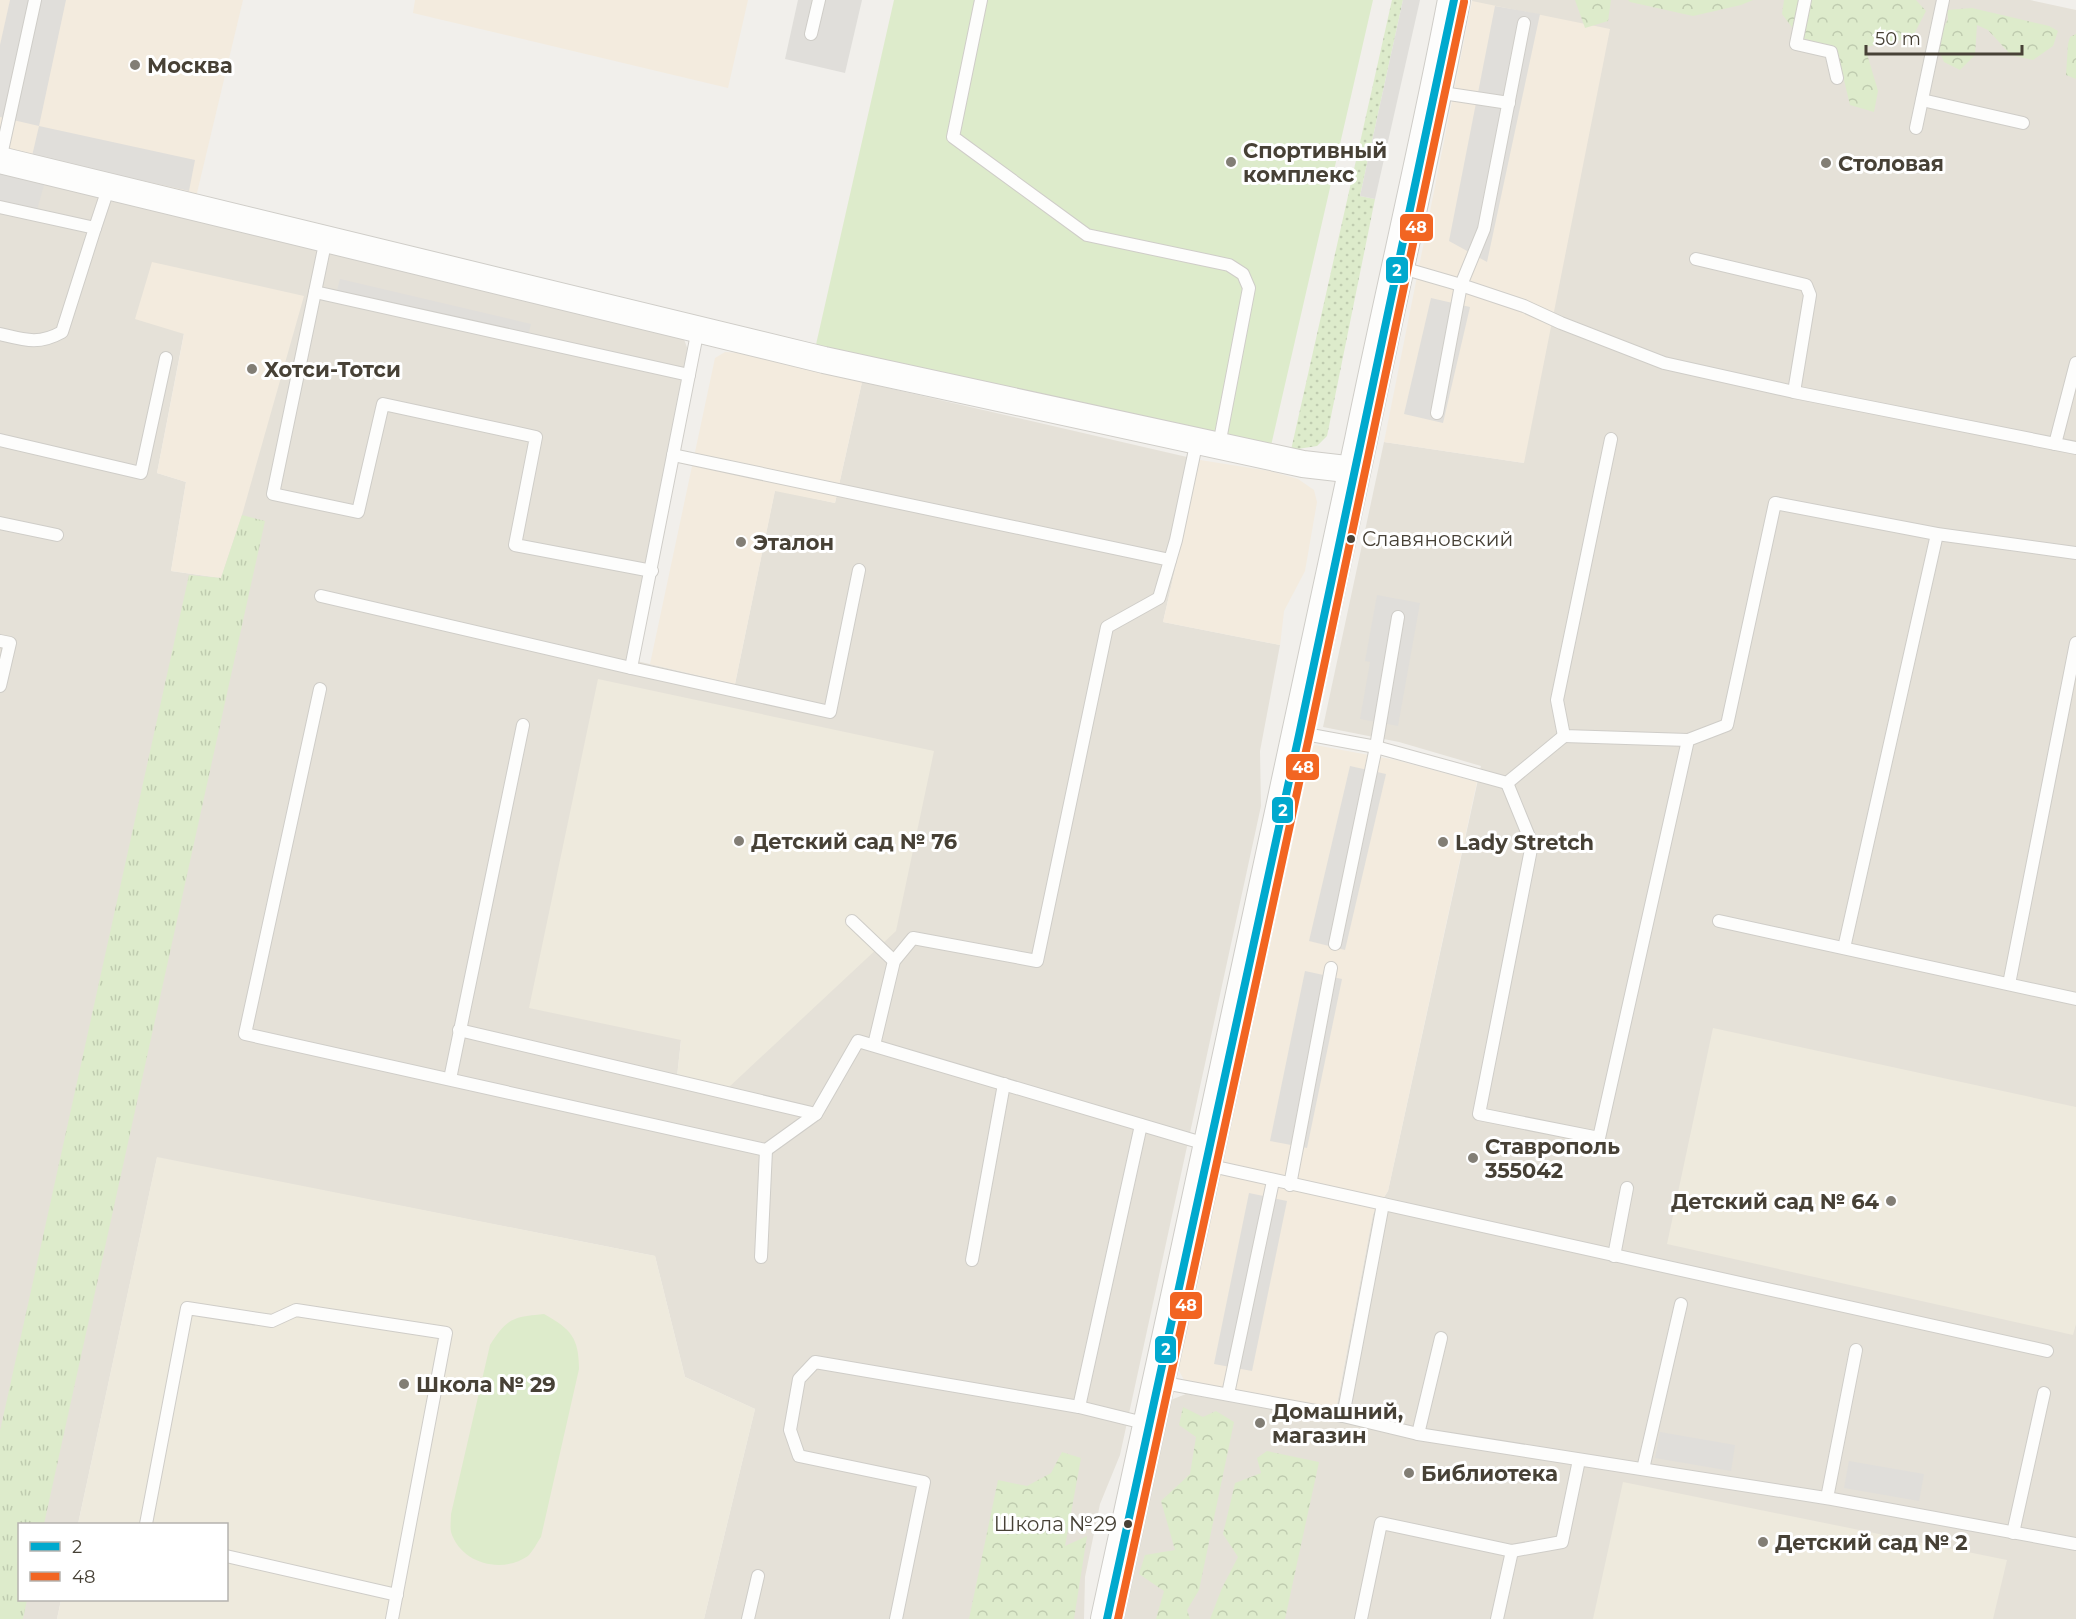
<svg xmlns="http://www.w3.org/2000/svg" width="2076" height="1619" viewBox="0 0 2076 1619" font-family="Montserrat,sans-serif">
	<style>
		.residential { fill: #e5e1d8; fill-rule: evenodd }
		.commercial { fill: #f3ebde }
		.education { fill: #eeeadd }
		.grass { fill: url(#grass-dots) }
		.forest { fill: url(#forest-crowns) }
		.park { fill: url(#park-tufts) }
		.garden { fill: #ddebcb }
		.parking { fill: #e0deda }
		.lines { fill: none; stroke-linecap: round; stroke-linejoin: round }
		.service-casing { stroke: #cfcdc8; stroke-width: 14 }
		.minor-casing { stroke: #cfcdc8; stroke-width: 28 }
		.tertiary-casing { stroke: #cfcdc8; stroke-width: 34 }
		.service { stroke: #fdfdfc; stroke-width: 12 }
		.minor { stroke: #fdfdfc; stroke-width: 26 }
		.tertiary { stroke: #fdfdfc; stroke-width: 32 }
		.bus-1-casing { stroke: #fff; stroke-width: 12 }
		.bus-2-casing { stroke: #fff; stroke-width: 12 }
		.bus-1 { stroke: #00a9ce; stroke-width: 8 }
		.bus-2 { stroke: #f26522; stroke-width: 8 }
		.poi-dot { fill: #827e75; stroke: #fff; stroke-width: 2 }
		.bus-dot { fill: #474136; stroke: #fff; stroke-width: 2 }
		.labels { text-anchor: middle; dominant-baseline: central; stroke-width: 6; stroke-linejoin: round; paint-order: stroke }
		.bus-label { font-size: 20px; fill: #474136; stroke: #fff; text-anchor: start }
		.poi-label { font-size: 21px; font-weight: bold; fill: #474136; stroke: #fff; text-anchor: start }
		.line-badge { stroke: #fff; stroke-width: 2 }
		.badge-label { font-size: 16px; text-anchor: middle; font-weight: bold; fill: #fff }
	</style>
	<defs>
		<pattern id="grass-dots" width="8" height="8" patternUnits="userSpaceOnUse" patternTransform="scale(1.5)"><rect width="8" height="8" fill="#ddebcb"/><path d="M2 2h.1M6 6h.1" fill="none" stroke="#bfcbaf" stroke-width="1.8" stroke-linecap="round"/></pattern>
		<pattern id="forest-crowns" width="20" height="18" patternUnits="userSpaceOnUse" patternTransform="scale(1.5)"><rect width="20" height="18" fill="#ddebcb"/><path d="M2 6a3 3 0 1 1 6 0M12 15a3 3 0 1 1 6 0" fill="none" stroke="#bfcbaf"/></pattern>
		<pattern id="park-tufts" width="24" height="20" patternUnits="userSpaceOnUse" patternTransform="scale(1.5)"><rect width="24" height="20" fill="#ddebcb"/><path d="M3 7l-1-3M5 7V3M7 7l1-3M15 17l-1-3M17 17v-4M19 17l1-3" fill="none" stroke="#bfcbaf"/></pattern>
	</defs>
	<rect width="100%" height="100%" fill="#f1efeb"/>
	<g class="residential">
		<path d="M1472 0H2030L2076 10V1619H1122L1168 1401 1186 1394 1334 1420 1373 1214 1388 1191 1481 766 1399 742 1323 727 1384 442 1524 463Z"/>
		<path d="M0 170 682 334 688 350 628 659 735 684 775 490 835 503 862 382 1200 460 1163 622 1280 645 1260 751 1261 806 1120 1455 1100 1504 1085 1577 1084 1619H704L755 1409 685 1377 655 1256 157 1158 78 1524H20V1600H61L57 1619H0ZM184 333 221 578 171 571 186 482 157 473ZM681 1040 728 1088 677 1077Z"/>
	</g>
	<g class="commercial">
		<path d="M0 0H243L196 197 0 150Z"/>
		<path d="M415 0H748L728 88 413 13Z"/>
		<path d="M1472 1 1610 29 1524 463 1384 442Z"/>
		<path d="M152 262 304 296 242 515 221 578 171 571 186 482 157 473 184 334 135 319Z"/>
		<path d="M725 352 743 353 862 382 835 503 775 491 735 684 650 664 715 358Z"/>
		<path d="M1200 460 1270 471 1298 479 1314 490 1317 502 1305 571 1284 611 1280 645 1163 622Z"/>
		<path d="M1315 745 1396 760 1477 782 1388 1191 1373 1214 1336 1409 1184 1380 1177 1367 1304 754Z"/>
	</g>
	<g class="education">
		<path d="M598 679 934 751 896 931 728 1088 677 1077 681 1040 529 1008Z"/>
		<path d="M1713 1028 2076 1107V1324L2073 1335 1667 1244Z"/>
		<path d="M157 1157 655 1256 685 1377 755 1409 704 1619H57L61 1600H226V1524H78Z"/>
		<path d="M1623 1482 2007 1560 1993 1619H1593Z"/>
	</g>
	<path class="grass" d="M1392 0H1403L1360 196 1375 199 1327 436 1317 446 1291 450Z"/>
	<g class="forest">
		<path d="M1575 0H1611L1608 21 1585 28Z"/>
		<path d="M1628 0H1753L1741 5 1693 16 1630 2Z"/>
		<path d="M1784 0H1916L1926 11 1912 38 1865 47 1878 91 1874 112 1850 105 1836 47 1800 38 1782 14Z"/>
		<path d="M1972 8 2049 26 2058 31 2053 46 2033 60 2011 55 1988 30 1977 25 1975 55 1960 70 1944 62 1936 44 1948 19 1947 10Z"/>
		<path d="M2076 34V79L2066 75 2068 44 2070 37Z"/>
		<path d="M1183 1407 1203 1417 1216 1411 1234 1422 1199 1590 1187 1610 1190 1619H1156L1164 1591 1139 1574 1145 1555 1175 1550 1161 1501 1190 1474 1196 1437 1179 1425Z"/>
		<path d="M1267 1451 1319 1462 1285 1619H1210L1222 1588 1238 1557 1223 1534 1235 1483 1261 1473 1257 1458Z"/>
		<path d="M1062 1452 1081 1458 1065 1546 1087 1536 1074 1619H969L998 1480 1027 1486 1051 1473Z"/>
	</g>
	<path class="park" d="M242 515 265 521 44 1524H20V1600H27L23 1619H0V1431L189 575 221 578Z"/>
	<g class="garden">
		<path d="M894 0H1373L1270 450 815 349Z"/>
		<path d="M544 1314C571 1329 579 1338 579 1369L541 1537C537 1543 533 1551 528 1556 502 1574 461 1564 451 1532 450 1527 451 1519 451 1514L490 1345C507 1318 513 1317 544 1314Z"/>
	</g>
	<g class="parking">
		<path d="M10 0H66L39 126 195 160 189 191 32 156 39 126 0 117V45Z"/>
		<path d="M798 0H862L845 73 785 59Z"/>
		<path d="M1403 0H1420L1375 199 1360 196Z"/>
		<path d="M1495 6 1540 14 1487 262 1449 241Z"/>
		<path d="M0 169 45 181 37 210 0 200Z"/>
		<path d="M340 279 531 324 526 343 335 299Z"/>
		<path d="M1431 298 1470 307 1443 423 1404 414Z"/>
		<path d="M1377 595 1420 603 1398 726 1360 719 1370 662 1365 661Z"/>
		<path d="M1350 766 1386 774 1345 950 1309 941Z"/>
		<path d="M1305 971 1342 979 1307 1148 1270 1141Z"/>
		<path d="M1249 1193 1287 1201 1252 1371 1214 1364Z"/>
		<path d="M1660 1432 1735 1445 1731 1471 1655 1458Z"/>
		<path d="M1849 1461 1924 1474 1919 1501 1844 1488Z"/>
	</g>
	<g class="lines">
		<g class="service-casing">
			<g id="service">
				<path d="M981 0 953 137 1087 235 1229 265 1243 274 1249 288 1219 445"/>
				<path d="M1805 0 1796 44 1831 52 1837 78"/>
				<path d="M811 34 819 0"/>
				<path d="M1436 92 1509 103"/>
				<path d="M1922 100 2023 123"/>
				<path d="M1916 128 1943 0"/>
				<path d="M0 160 35 0"/>
				<path d="M0 207 95 228 109 186"/>
				<path d="M326 239 273 494 358 512 383 404 536 437 515 545 652 571"/>
				<path d="M1696 259 1806 285 1810 295 1794 392"/>
				<path d="M1399 267 1461 285 1524 306 1561 323 1664 363 1794 392 2076 448"/>
				<path d="M315 292 689 375"/>
				<path d="M698 329 631 668 830 712 859 570"/>
				<path d="M0 334C25 340 39 345 62 332L95 228"/>
				<path d="M1437 413 1461 285 1484 229 1524 23"/>
				<path d="M1611 439 1557 700 1564 736 1688 740"/>
				<path d="M0 440 141 473 166 358"/>
				<path d="M2055 444 2076 363"/>
				<path d="M673 455 1170 560"/>
				<path d="M0 523 57 535"/>
				<path d="M321 596 631 668"/>
				<path d="M0 641 10 643 0 686"/>
				<path d="M320 689 245 1034 766 1150 816 1114 858 1041 1209 1145"/>
				<path d="M1300 733 1376 747 1507 783 1564 736"/>
				<path d="M1507 783 1532 844 1479 1114 1599 1138 1688 740 1727 725 1775 503 1937 534 2076 553"/>
				<path d="M852 921 894 961"/>
				<path d="M1719 921 2076 999"/>
				<path d="M1335 944 1376 747 1398 617"/>
				<path d="M1844 948 1937 534"/>
				<path d="M2009 984 2076 643"/>
				<path d="M459 1030 816 1114"/>
				<path d="M874 1045 894 961 913 938 1037 961 1107 627 1159 598 1176 540 1197 440"/>
				<path d="M450 1079 523 725"/>
				<path d="M1207 1165 2047 1351"/>
				<path d="M1290 1185 1331 968"/>
				<path d="M1614 1256 1627 1188"/>
				<path d="M761 1257 766 1150"/>
				<path d="M972 1260 1004 1084"/>
				<path d="M1159 1382 1343 1416 1418 1434 1832 1499 2076 1544"/>
				<path d="M1228 1394 1273 1181"/>
				<path d="M1079 1407 1141 1125"/>
				<path d="M1343 1416 1383 1204"/>
				<path d="M1418 1434 1441 1338"/>
				<path d="M1643 1469 1681 1304"/>
				<path d="M1827 1498 1856 1350"/>
				<path d="M146 1524 187 1308 272 1321 296 1310 446 1333 392 1619"/>
				<path d="M2013 1533 2044 1393"/>
				<path d="M226 1556 397 1595"/>
				<path d="M748 1619 758 1576"/>
				<path d="M896 1619 924 1482 799 1456 790 1430 799 1379 815 1362 1079 1407 1148 1424"/>
				<path d="M1361 1619 1381 1523 1512 1551 1562 1542 1579 1460"/>
				<path d="M1497 1619 1512 1551"/>
			</g>
		</g>
		<g class="minor-casing">
			<path id="minor" d="M0 160 824 360 1303 464 1355 470"/>
		</g>
		<g class="tertiary-casing">
			<path id="tertiary" d="M1107 1619C1192 1226 1279 833 1361 440 1391 293 1426 147 1454 0"/>
		</g>
		<use href="#service" class="service"/>
		<use href="#minor" class="minor"/>
		<use href="#tertiary" class="tertiary"/>
		<g class="bus-1-casing">
			<path id="bus-1" d="M1107 1619 1299 735 1454 0"/>
		</g>
		<g class="bus-2-casing">
			<path id="bus-2" d="M1118 1619 1309 737 1464 2"/>
		</g>
		<use href="#bus-1" class="bus-1"/>
		<use href="#bus-2" class="bus-2"/>
	</g>
	<g class="poi-dot">
		<circle cx="135" cy="65" r="6"/>
		<circle cx="1231" cy="162" r="6"/>
		<circle cx="1826" cy="163" r="6"/>
		<circle cx="252" cy="369" r="6"/>
		<circle cx="741" cy="542" r="6"/>
		<circle cx="739" cy="841" r="6"/>
		<circle cx="1443" cy="842" r="6"/>
		<circle cx="1473" cy="1158" r="6"/>
		<circle cx="1891" cy="1201" r="6"/>
		<circle cx="404" cy="1384" r="6"/>
		<circle cx="1260" cy="1423" r="6"/>
		<circle cx="1409" cy="1473" r="6"/>
		<circle cx="1763" cy="1542" r="6"/>
	</g>
	<g class="bus-dot">
		<circle cx="1351" cy="539" r="5"/>
		<circle cx="1128" cy="1524" r="5"/>
	</g>
	<g class="labels">
		<g class="bus-label">
			<text x="1362" y="539">Славяновский</text>
			<text x="1117" y="1524" text-anchor="end">Школа №29</text>
		</g>
		<g class="poi-label">
			<text x="147" y="65">Москва</text>
			<text x="1243" y="150">Спортивный<tspan x="1243" dy="24">комплекс</tspan></text>
			<text x="1838" y="163">Столовая</text>
			<text x="264" y="369">Хотси-Тотси</text>
			<text x="753" y="542">Эталон</text>
			<text x="751" y="841">Детский сад № 76</text>
			<text x="1455" y="842">Lady Stretch</text>
			<text x="1485" y="1146">Ставрополь<tspan x="1485" dy="24">355042</tspan></text>
			<text x="1879" y="1201" text-anchor="end">Детский сад № 64</text>
			<text x="416" y="1384">Школа № 29</text>
			<text x="1272" y="1411">Домашний,<tspan x="1272" dy="24">магазин</tspan></text>
			<text x="1421" y="1473">Библиотека</text>
			<text x="1775" y="1542">Детский сад № 2</text>
		</g>
	</g>
	<g class="line-badge">
		<rect x="1399" y="213" width="35" height="29" rx="6" fill="#f26522"/>
		<rect x="1385" y="256" width="24" height="28" rx="6" fill="#00a9ce"/>
		<rect x="1285" y="753" width="35" height="28" rx="6" fill="#f26522"/>
		<rect x="1271" y="796" width="23" height="28" rx="6" fill="#00a9ce"/>
		<rect x="1169" y="1291" width="34" height="29" rx="6" fill="#f26522"/>
		<rect x="1154" y="1335" width="23" height="29" rx="6" fill="#00a9ce"/>
	</g>
	<g class="badge-label">
		<text x="1416" y="233">48</text>
		<text x="1397" y="276">2</text>
		<text x="1303" y="773">48</text>
		<text x="1283" y="816">2</text>
		<text x="1186" y="1311">48</text>
		<text x="1166" y="1355">2</text>
	</g>
	<rect x="18" y="1523" width="210" height="78" fill="#ffffff" stroke="#b5b3af" stroke-width="1.5"/>
	<rect x="30" y="1542" width="30" height="9" fill="#00a9ce" stroke="#b5b3af" stroke-width="1.5"/>
	<text x="72" y="1553" font-size="18" fill="#474136">2</text>
	<rect x="30" y="1572" width="30" height="9" fill="#f26522" stroke="#b5b3af" stroke-width="1.5"/>
	<text x="72" y="1583" font-size="18" fill="#474136">48</text>
	<path d="M1866 45v9h156v-9" fill="none" stroke="#474136" stroke-width="3"/>
	<text x="1875" y="45" font-size="18" fill="#474136" stroke="#ffffff" stroke-width="4.5" paint-order="stroke">50 m</text>
</svg>
